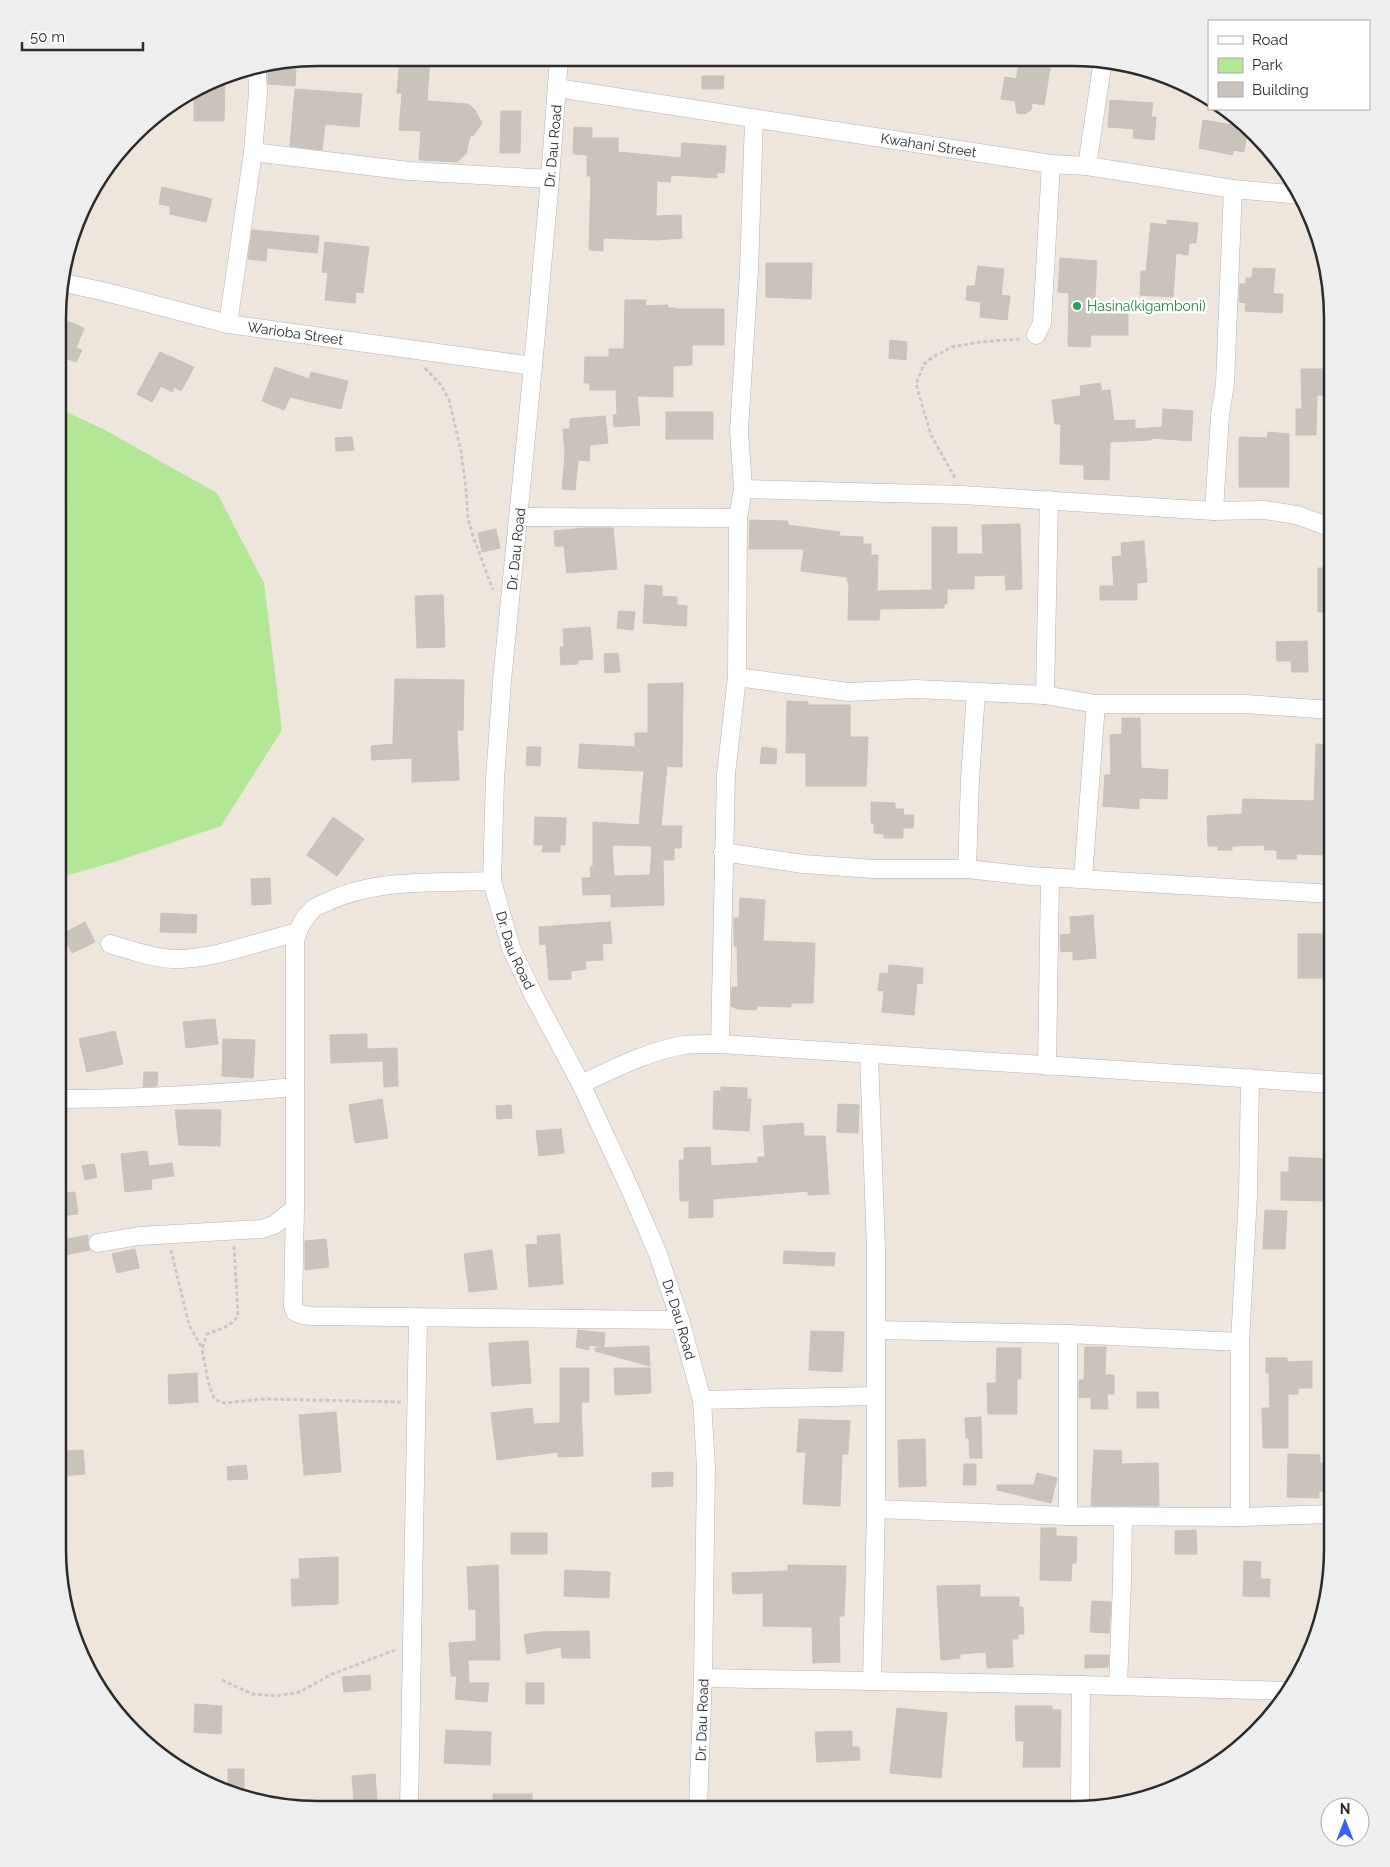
<svg xmlns="http://www.w3.org/2000/svg" width="1390" height="1867" viewBox="0 0 1390 1867" font-family="Raleway,sans-serif">
	<style>
		.green { fill: #b2e796 }
		.building { fill: #c9c3bc; stroke: #c9c2b6; fill-rule: evenodd }
		.lines { fill: none; stroke-linecap: round; stroke-linejoin: round }
		.street-casing { stroke: #b1b3c0; stroke-width: 19 }
		.path { stroke: #c8c8c8; stroke-width: 3; stroke-dasharray: 4 2.5; stroke-linecap: butt }
		.street { stroke: #fff; stroke-width: 18 }
		.leisure-dot { fill: #2e9e5b; stroke: #fff; stroke-width: 2 }
		.labels { text-anchor: middle; dominant-baseline: central; stroke-width: 5; stroke-linejoin: round; paint-order: stroke }
		.street-label { font-size: 14px; fill: #2b2b2b; stroke: #fff }
		.leisure-label { font-size: 14px; fill: #27864d; stroke: #fff; text-anchor: start }
		.rim { fill: none; stroke: #2b2b2b; stroke-width: 2.5 }
	</style>
	<rect width="100%" height="100%" fill="#eee6dd"/>
	<path class="green" d="M60 409 103 429 217 493 264 583 282 730 221 826 114 862 59 878Z"/>
	<g class="building">
		<path d="M400 58H430L427 101 468 104 475 110 482 123 473 136H470L466 154 457 162 419 160 421 131 399 130 402 93H397Z"/>
		<path d="M1020 60H1035L1051 63 1044 105 1032 103 1031 110 1025 114 1017 113 1015 101 1001 99 1005 77 1016 79Z"/>
		<path d="M281 64V69L296 70 295 86 268 84V66Z"/>
		<path d="M702 76H724L723 89H702Z"/>
		<path d="M225 77 224 121H194V94Z"/>
		<path d="M295 89 362 94 359 127 325 124 322 150 290 146Z"/>
		<path d="M1110 100 1153 103 1151 117H1156L1154 140 1133 138 1134 129 1108 127Z"/>
		<path d="M501 111H521L520 153H500Z"/>
		<path d="M1203 120 1238 126 1237 132 1247 133 1244 152 1233 150V155L1199 148Z"/>
		<path d="M574 127 592 128V138H618V152L681 158 682 143 726 146 724 173 717 172V178L671 175 670 182 657 181 656 216 681 215 682 238 656 240 603 238V251L589 250 591 176H587V155L573 154Z"/>
		<path d="M162 187 212 199 206 222 170 214V206L159 204Z"/>
		<path d="M1167 220 1198 223 1196 243H1189L1188 255 1176 253 1173 297 1140 295 1141 271H1146L1151 223 1167 225Z"/>
		<path d="M252 230 319 236 317 253 267 248 266 261 248 259Z"/>
		<path d="M325 242 369 247 363 293 356 292 355 303 325 300 328 273 322 272Z"/>
		<path d="M1060 258 1097 261 1094 313 1128 314V335H1091L1090 347 1068 346 1069 293 1058 292Z"/>
		<path d="M766 263H812L811 299 766 297Z"/>
		<path d="M978 266 1004 269 1001 295 1010 296 1007 320 980 317 981 302 966 300 967 286H975Z"/>
		<path d="M1253 268 1275 269 1273 294H1283L1282 313 1245 311 1246 303 1239 302 1240 284H1246V278H1252Z"/>
		<path d="M625 300H646L645 306 668 305V308H675V309H724V345H692V365L673 366V397L637 396 640 425 614 427 613 415 617 414 616 390H590V383H584L585 357H609V349H624Z"/>
		<path d="M60 318 84 328 76 348 82 350 76 362 60 356Z"/>
		<path d="M890 340 907 342 906 360 889 358Z"/>
		<path d="M160 352 194 367 181 391 174 387 172 392 161 386 152 402 137 394Z"/>
		<path d="M275 367 309 379 311 372 348 381 341 409 290 397 284 410 262 401Z"/>
		<path d="M1301 369H1332V395H1317L1316 435H1296V409H1302Z"/>
		<path d="M1100 383 1102 391 1110 390 1114 421 1135 420V429L1162 427 1163 409 1193 411 1191 441 1151 438V440L1110 442 1109 480 1084 479V465L1060 464 1061 424H1055L1052 400 1081 396 1080 386Z"/>
		<rect x="666" y="412" width="47" height="27"/>
		<path d="M605 416 608 443 590 445 589 461 578 460 575 490 562 489 565 454 563 429H570V419Z"/>
		<path d="M1268 432 1289 434V487H1239V437L1267 438Z"/>
		<path d="M352 437 354 450 336 451 335 438Z"/>
		<path d="M750 520 788 521V525L840 532 839 536 863 537V544H871V555H878L877 591 932 590V527H957V554H983L982 525 1020 524 1022 589 1006 590 1005 575 974 576V589H947V604H944V608L880 609 879 620H848L849 581H847V577L801 571 804 549H749Z"/>
		<path d="M585 528H613L617 569 567 573 564 546H555L554 531Z"/>
		<path d="M496 529 500 548 482 552 478 533Z"/>
		<path d="M1144 541 1147 582 1137 583V600H1100V586H1114L1112 557 1122 556 1121 543Z"/>
		<rect x="1318" y="568" width="14" height="44"/>
		<path d="M645 585 662 586V596L677 597V605L687 606 686 626 643 623Z"/>
		<path d="M443 595 445 647 417 648 415 596Z"/>
		<path d="M619 611 635 612 633 630 617 628Z"/>
		<path d="M590 627 593 659 578 660V664L561 665 560 647H564L563 629Z"/>
		<path d="M1307 641 1308 672H1292L1291 661H1277L1276 642Z"/>
		<path d="M618 653 620 672 605 673 604 654Z"/>
		<path d="M395 679 464 680 463 730H457L459 780 412 782V758L372 760 371 746 393 744Z"/>
		<path d="M683 683 682 767 667 766 661 826H682L681 848H674V860H663L664 905 611 907V894L583 895 582 878H591L590 867H593V822L639 825 644 771 578 768 580 744 635 747V733H648V684ZM612 845 652 846 650 875 614 876Z"/>
		<path d="M787 701 808 702V705H850V737H868L866 786H806V753H786Z"/>
		<path d="M1122 718H1140L1141 768 1168 770 1167 799 1139 798V809L1103 806 1105 775H1111L1110 735 1122 734Z"/>
		<path d="M1316 744 1332 745 1331 855 1296 854 1297 859H1277V850H1265L1264 845 1232 846V850H1218V846H1208L1207 816 1242 814 1243 799 1314 801Z"/>
		<path d="M527 747H541L540 766 526 765Z"/>
		<path d="M762 747 777 749 776 764 760 763Z"/>
		<path d="M871 802 895 803V809H904L903 815H914L913 828H903V838H884V834L874 833V823H871Z"/>
		<path d="M333 817 364 839 337 876 307 855Z"/>
		<path d="M535 817 566 818 565 845H560V852H542L543 845H534Z"/>
		<path d="M270 878 271 904 252 905 251 879Z"/>
		<path d="M740 898 765 900 763 941 815 943 813 1003H791V1007L757 1006 756 1010 737 1009 731 1006 732 987H738L737 946H734V918H739Z"/>
		<path d="M161 913 197 915 196 933 160 932Z"/>
		<path d="M1093 915 1096 958 1073 960V951L1061 952 1060 935 1071 934 1070 917Z"/>
		<path d="M85 922 95 942 72 953 62 934Z"/>
		<path d="M610 922 612 943 602 944 603 960 585 961 586 969 571 971V979L549 980 546 944 540 945 539 927Z"/>
		<rect x="1298" y="934" width="30" height="44"/>
		<path d="M889 965 923 968 922 984 917 983 914 1015 882 1012 884 991 878 990 880 973 888 974Z"/>
		<path d="M215 1019 218 1044 186 1048 183 1022Z"/>
		<path d="M115 1031 123 1064 87 1072 79 1039Z"/>
		<path d="M367 1034V1049L397 1048 398 1086 384 1087 383 1061 331 1063 330 1035Z"/>
		<path d="M223 1039 255 1040 253 1078 222 1076Z"/>
		<path d="M144 1072H158L157 1086 143 1087Z"/>
		<path d="M721 1087 747 1088V1099H751L749 1131 713 1129 714 1091H721Z"/>
		<path d="M382 1099 388 1138 355 1143 349 1105Z"/>
		<path d="M838 1104 859 1105 858 1133 837 1132Z"/>
		<path d="M511 1105 512 1118 497 1119 496 1106Z"/>
		<path d="M175 1110H221L220 1146 179 1145Z"/>
		<path d="M803 1123 804 1136H825L829 1194 808 1195V1191L713 1199V1217L689 1218V1201H680L679 1160H684V1148L710 1147 711 1166 758 1163V1157H765L763 1126Z"/>
		<path d="M561 1129 564 1153 539 1156 536 1131Z"/>
		<path d="M147 1151 149 1166 172 1163 174 1176 151 1179 152 1189 125 1192 121 1154Z"/>
		<path d="M1289 1157 1332 1159 1329 1201 1281 1200V1172H1289Z"/>
		<path d="M94 1164 97 1177 85 1180 82 1166Z"/>
		<path d="M75 1192 78 1214 58 1216V1193Z"/>
		<path d="M1265 1210 1287 1211 1285 1249H1263Z"/>
		<path d="M560 1234 563 1284 529 1287 526 1245 538 1244 537 1236Z"/>
		<path d="M88 1235V1244L90 1250 60 1256 58 1241Z"/>
		<path d="M326 1239 329 1267 305 1270V1241Z"/>
		<path d="M135 1249 139 1268 117 1273 112 1254Z"/>
		<path d="M492 1250 497 1289 469 1292 464 1254Z"/>
		<path d="M784 1251 835 1253 834 1266 783 1263Z"/>
		<path d="M578 1330 605 1333 604 1347 589 1345V1350L576 1347Z"/>
		<path d="M811 1331 844 1332 842 1372 809 1370Z"/>
		<path d="M528 1341 531 1383 492 1386 489 1343Z"/>
		<path d="M649 1346 650 1366 595 1351V1348Z"/>
		<path d="M1085 1347H1106L1105 1375H1114V1394H1107L1108 1409H1091V1397L1079 1398V1380H1084Z"/>
		<path d="M997 1348H1021V1379H1017V1414H988L987 1383H996Z"/>
		<path d="M1266 1358H1287V1362L1312 1361V1388H1298V1394H1288V1448H1263L1262 1408H1270L1269 1373H1266Z"/>
		<path d="M560 1368H589V1402H581L583 1456 558 1457V1452L497 1460 491 1413 532 1408 534 1424 560 1423Z"/>
		<path d="M614 1368H650L651 1393 615 1395Z"/>
		<path d="M197 1373 198 1402 169 1404 168 1375Z"/>
		<path d="M1137 1392H1158L1159 1408H1137Z"/>
		<path d="M336 1412 341 1472 304 1475 299 1415Z"/>
		<path d="M981 1417 982 1458H970L969 1438H966L965 1418Z"/>
		<path d="M799 1419 850 1421 848 1454H842L840 1506 803 1504 806 1452H797Z"/>
		<path d="M925 1439 926 1486 899 1487 898 1440Z"/>
		<path d="M83 1450 85 1474 59 1476 58 1451Z"/>
		<path d="M1094 1450 1122 1451 1121 1464 1158 1463 1159 1506H1091Z"/>
		<path d="M1288 1454 1320 1455V1463H1332V1491H1319V1498L1287 1497Z"/>
		<path d="M964 1464H976V1485H963Z"/>
		<path d="M246 1465 248 1479 228 1480 227 1467Z"/>
		<path d="M673 1472V1486L652 1487V1473Z"/>
		<path d="M1037 1473 1057 1478 1051 1503 997 1490V1485H1034Z"/>
		<path d="M1041 1528H1056V1536L1077 1537 1076 1563H1072L1071 1581 1040 1580Z"/>
		<path d="M1196 1530 1197 1554H1175V1531Z"/>
		<rect x="511" y="1533" width="36" height="21"/>
		<path d="M338 1557V1604L292 1606 291 1579H300L299 1559Z"/>
		<path d="M1244 1561 1261 1562 1260 1579H1270L1269 1597 1243 1596Z"/>
		<path d="M498 1565 500 1660H468L469 1683H489L487 1702 455 1699 457 1676H451L449 1643 476 1641V1609L469 1610 467 1567Z"/>
		<path d="M788 1565 846 1566 844 1616H839L840 1662 813 1663 812 1627 763 1626V1593L733 1594 732 1573 788 1571Z"/>
		<path d="M565 1570 610 1572 609 1598 564 1596Z"/>
		<path d="M980 1585V1597H1019V1607H1023L1024 1634H1018V1639H1012L1013 1667 987 1668 986 1652 960 1654V1658L941 1660 937 1586Z"/>
		<path d="M1092 1601 1111 1602 1109 1633 1090 1632Z"/>
		<path d="M589 1631 590 1658H562L561 1647 527 1654 524 1635 540 1632Z"/>
		<path d="M1085 1655H1109L1108 1667 1085 1668Z"/>
		<path d="M370 1675 371 1690 344 1692 342 1677Z"/>
		<rect x="526" y="1683" width="18" height="21"/>
		<path d="M195 1704 222 1706 221 1734 194 1732Z"/>
		<path d="M1015 1706H1052V1710H1061L1060 1767H1023L1024 1741H1016Z"/>
		<path d="M897 1708 947 1713 941 1778 890 1773Z"/>
		<path d="M446 1730 491 1732 490 1765 444 1763Z"/>
		<path d="M852 1731V1747H859L860 1760 817 1762 815 1732Z"/>
		<path d="M228 1769H244V1795L228 1792Z"/>
		<path d="M375 1774 377 1800 354 1801 352 1776Z"/>
		<rect x="493" y="1794" width="39" height="14"/>
	</g>
	<g class="lines">
		<g class="street-casing">
			<g id="street">
				<path id="s1" d="M559 58 550 179 533 366 502 681 495 779 492 881 511 948 534 996 581 1084 630 1189 658 1254 680 1320 702 1400 706 1468 703 1678 698 1808"/>
				<path id="s2" d="M557 88 1051 164 1087 166 1233 189 1301 195"/>
				<path d="M253 152 409 171 550 179"/>
				<path d="M1087 166 1103 60"/>
				<path id="s3" d="M60 282 106 292 228 324 533 366"/>
				<path d="M228 324 253 152 258 93 257 68"/>
				<path d="M1036 335 1042 323 1051 164"/>
				<path d="M743 489 962 495 1214 511 1264 510 1297 515 1324 525 1332 526"/>
				<path d="M1214 511 1220 415 1225 384 1233 189"/>
				<path d="M519 517 738 518"/>
				<path d="M737 677 848 692 915 689 1045 695 1096 704H1245L1332 710"/>
				<path d="M1045 695 1049 500"/>
				<path d="M723 852 803 864 874 869H967L1030 876 1332 894"/>
				<path d="M967 869 970 779 976 693"/>
				<path d="M1083 878 1096 704"/>
				<path d="M492 881C438 883 376 878 327 902 322 904 317 906 313 909 303 918 298 929 295 941V1208L293 1306 295 1312 303 1315 312 1316 680 1320"/>
				<path d="M110 944C131 950 152 958 174 959 211 960 261 941 298 932"/>
				<path d="M720 1044 726 774 737 677 738 518 743 489 739 430 749 271 754 119"/>
				<path d="M869 1054 876 1250V1509L872 1681"/>
				<path d="M1047 1066 1050 877"/>
				<path d="M581 1084C614 1069 648 1051 684 1045 696 1044 708 1044 720 1044L1332 1084"/>
				<path d="M58 1099C137 1099 216 1094 295 1087"/>
				<path d="M98 1243 139 1236 262 1229 274 1225 295 1208"/>
				<path d="M877 1330 1068 1334 1240 1342"/>
				<path d="M1068 1334V1516"/>
				<path d="M702 1400 876 1396"/>
				<path d="M876 1509 1068 1516 1240 1517 1332 1514"/>
				<path d="M1240 1517V1342L1248 1195 1250 1078"/>
				<path d="M703 1678 1081 1685 1290 1691"/>
				<path d="M1118 1686 1122 1581 1123 1516"/>
				<path d="M409 1808 418 1318"/>
				<path d="M1080 1808 1081 1685"/>
			</g>
		</g>
		<g class="path">
			<path d="M425 368 441 385 449 400 461 451 466 489 468 519 473 536 493 590"/>
			<path d="M955 478 931 435 916 384 924 364 933 357 952 347 980 342 1021 339"/>
			<path d="M234 1246 238 1315C232 1327 219 1329 207 1334L202 1349 208 1381 214 1398 220 1402 225 1403 264 1399 401 1402"/>
			<path d="M171 1250 189 1325 202 1348"/>
			<path d="M222 1680 252 1694 276 1696 300 1692 330 1675 395 1650"/>
		</g>
		<use href="#street" class="street"/>
	</g>
	<circle class="leisure-dot" cx="1077" cy="306" r="5"/>
	<g class="labels">
		<g class="street-label">
			<text stroke="none"><textPath href="#s2" startOffset="376">Kwahani Street</textPath></text>
			<text transform="translate(553 146) rotate(-85)">Dr. Dau Road</text>
			<text stroke="none"><textPath href="#s3" startOffset="241">Warioba Street</textPath></text>
			<text transform="translate(516 549) rotate(-84)">Dr. Dau Road</text>
			<text stroke="none"><textPath href="#s1" startOffset="899">Dr. Dau Road</textPath></text>
			<text stroke="none"><textPath href="#s1" startOffset="1304">Dr. Dau Road</textPath></text>
			<text transform="translate(702 1720) rotate(-88)">Dr. Dau Road</text>
		</g>
		<g class="leisure-label">
			<text x="1087" y="306">Hasina(kigamboni)</text>
		</g>
	</g>
	<path d="M0 0H1390V1867H0ZM318 66H1072A252 252 0 0 1 1324 318V1549A252 252 0 0 1 1072 1801H318A252 252 0 0 1 66 1549V318A252 252 0 0 1 318 66Z" fill="#eee" fill-rule="evenodd"/>
	<path class="rim" d="M318 66H1072A252 252 0 0 1 1324 318V1549A252 252 0 0 1 1072 1801H318A252 252 0 0 1 66 1549V318A252 252 0 0 1 318 66Z"/>
	<rect x="1208" y="20" width="162" height="90" fill="#ffffff" stroke="#aaaaaa"/>
	<rect x="1218" y="36" width="25" height="8" fill="#ffffff" stroke="#aaaaaa"/>
	<text x="1252" y="45" font-size="15" fill="#2b2b2b">Road</text>
	<rect x="1218" y="58" width="25" height="15" fill="#b2e796" stroke="#aaaaaa"/>
	<text x="1252" y="70" font-size="15" fill="#2b2b2b">Park</text>
	<rect x="1218" y="82" width="25" height="15" fill="#c9c3bc" stroke="#aaaaaa"/>
	<text x="1252" y="95" font-size="15" fill="#2b2b2b">Building</text>
	<g transform="translate(1345 1822)"><circle r="24" fill="#ffffff" stroke="#aaaaaa"/>
	<path d="M0-4L9 19L0 12L-9 19Z" fill="#385fff"/>
	<text y="-8" font-size="14" font-weight="bold" text-anchor="middle" fill="#2b2b2b">N</text>
	</g>
	<path d="M22 42v8h121v-8" fill="none" stroke="#2b2b2b" stroke-width="2.5"/>
	<text x="30" y="42" font-size="15" fill="#2b2b2b" stroke="#ffffff" stroke-width="4" paint-order="stroke">50 m</text>
</svg>
